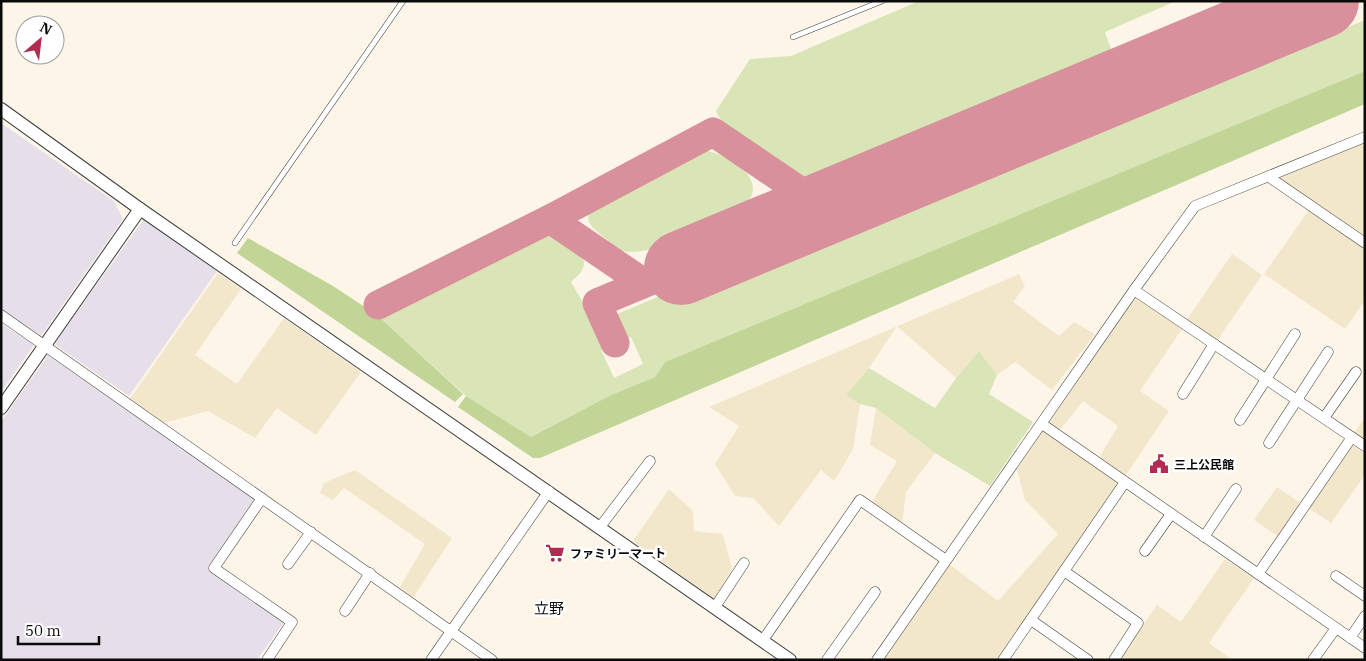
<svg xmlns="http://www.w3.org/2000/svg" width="1366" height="661" viewBox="0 0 1366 661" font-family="'IBM Plex Serif','Noto Sans JP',serif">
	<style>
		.industrial { fill: #e6dfe9 }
		.farmland { fill: #f2e6cb }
		.green { fill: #d9e5b6 }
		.forest { fill: #c0d596 }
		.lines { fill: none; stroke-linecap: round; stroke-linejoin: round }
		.taxiway { stroke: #d8909c; stroke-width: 29 }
		.runway { stroke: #d8909c; stroke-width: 74 }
		.service-casing { stroke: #3d3d3d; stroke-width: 6 }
		.minor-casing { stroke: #3d3d3d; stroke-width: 11 }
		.tertiary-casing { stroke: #3d3d3d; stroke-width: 14 }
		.service { stroke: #fff; stroke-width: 5 }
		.minor { stroke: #fff; stroke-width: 10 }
		.tertiary { stroke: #fff; stroke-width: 12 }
		.labels { text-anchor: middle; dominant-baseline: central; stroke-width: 5; stroke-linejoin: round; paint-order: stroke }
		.poi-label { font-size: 12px; font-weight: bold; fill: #0a0a0a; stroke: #fff; text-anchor: start }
		.quarter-label { font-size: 15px; fill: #0a0a0a; stroke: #fff }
	</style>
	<rect width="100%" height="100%" fill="#fef5e9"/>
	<g class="industrial">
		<path d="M1 123 114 201 123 219 41 336 1 309Z"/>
		<path d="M144 219 217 271 129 396 54 344Z"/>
		<path d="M1 323 34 345 1 392Z"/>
		<path d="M48 355 255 498 208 568 284 622 257 660H1V422Z"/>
	</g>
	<g class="farmland">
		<path d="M1364 142H1365V239L1278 178Z"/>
		<path d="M1309 210 1365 248V300L1345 329 1264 274Z"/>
		<path d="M1232 254 1262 275 1216 342 1186 321Z"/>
		<path d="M218 273 241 289 195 355 237 384 284 318 361 372 316 435 277 408 255 438 208 411 163 423 129 400Z"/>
		<path d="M1019 274 1025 286 1013 302 1059 336 1074 322 1095 334 1052 390 1015 362 997 375 979 351 956 378 897 326 869 368 847 394 860 404 853 449 834 481 821 470 779 526 753 498 735 496 715 464 739 426 709 407Z"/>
		<path d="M1136 296 1182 329 1140 391 1169 411 1124 478 1098 460 1118 426 1083 401 1059 431 1047 426Z"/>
		<path d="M876 408 935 453 906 492 902 523 872 502 897 461 870 445Z"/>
		<path d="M1365 418V442L1353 434Z"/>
		<path d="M1043 429 1121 484 998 660H882L949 564 998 601 1058 534 1025 500 1017 469Z"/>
		<path d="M1353 441 1365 450V475L1331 523 1307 507Z"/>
		<path d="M355 470 452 538 413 598 400 587 425 544 344 488 333 500 320 493 324 483Z"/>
		<path d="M1277 487 1302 504 1279 537 1254 520Z"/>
		<path d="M669 489 693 511 694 531 723 534 732 569 714 599 633 541Z"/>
		<path d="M1225 559 1254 578 1209 643 1232 660H1119L1157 605 1181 622Z"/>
	</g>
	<g class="green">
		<path d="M919 1H1176L1105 32 1113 55 823 177H804L798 173 728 127 721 121 716 111 750 59 791 56Z"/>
		<path d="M1365 20V71L665 362 655 377 611 395 531 437 466 396 377 315 521 240C530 237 539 234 548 235 559 237 584 252 584 263 584 272 576 277 571 282L594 322 605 348 601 350 614 378 643 364 631 337 628 338 617 314 1132 99 1139 115Z"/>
		<path d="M704 150C733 156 776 184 738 211L648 250C641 251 631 253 624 251 618 249 613 244 607 240 592 227 580 221 595 202L686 154 695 151Z"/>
		<path d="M979 351 997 375 989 394 1033 422 990 486 935 453 876 408 860 404 846 395 869 368 935 408 956 378Z"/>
	</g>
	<g class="forest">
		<path d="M1365 71V104L540 458H533L458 407 466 396 531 437 611 395 655 377 665 362Z"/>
		<path d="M248 238 333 286 377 315 463 394 455 402 237 253Z"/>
	</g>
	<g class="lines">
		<g class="taxiway">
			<path d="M1299 1 1303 9"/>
			<path d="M550 219 644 283"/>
			<path d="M378 305 550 219 713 132 825 208"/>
			<path d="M615 343 597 303 681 268"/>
		</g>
		<path class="runway" d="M681 268 1322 1"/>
		<g class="service-casing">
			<g id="service">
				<path d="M793 37 882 1"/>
				<path d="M235 243 403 1"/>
			</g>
		</g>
		<g class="minor-casing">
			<g id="minor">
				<path d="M1269 177 1365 243"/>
				<path d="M1134 290 1365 446"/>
				<path d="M1 315 492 660"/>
				<path d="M1183 394 1214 344"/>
				<path d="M1324 418 1356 372"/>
				<path d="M1240 420 1295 334"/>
				<path d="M1042 424 1365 648"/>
				<path d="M1269 443 1328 352"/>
				<path d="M262 498 214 568 292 622 267 660"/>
				<path d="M600 527 650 461"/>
				<path d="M1204 537 1236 489"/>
				<path d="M1145 551 1171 514"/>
				<path d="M288 564 311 532"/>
				<path d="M1064 571 1138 623 1114 660"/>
				<path d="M1258 574 1352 437"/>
				<path d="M1336 576 1365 596"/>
				<path d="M715 607 744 563"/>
				<path d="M345 611 370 573"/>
				<path d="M1031 620 1088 660"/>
				<path d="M1350 638 1365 616"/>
				<path d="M763 640 860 500 946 560"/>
				<path d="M431 660 549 491"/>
				<path d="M827 660 875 592"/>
				<path d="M877 660 1134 290 1195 206 1365 137"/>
				<path d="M1003 660 1125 482"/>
				<path d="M1313 660 1336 628"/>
			</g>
		</g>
		<g class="tertiary-casing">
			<g id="tertiary">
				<path d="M1 109 140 209 790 660"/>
				<path d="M1 408 140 209"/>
			</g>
		</g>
		<use href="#service" class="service"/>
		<use href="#minor" class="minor"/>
		<use href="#tertiary" class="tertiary"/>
	</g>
	<defs>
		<g id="civic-bare" transform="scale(1.5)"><path d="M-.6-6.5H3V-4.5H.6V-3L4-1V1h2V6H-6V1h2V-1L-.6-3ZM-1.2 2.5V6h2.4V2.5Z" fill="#b22b50" stroke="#fff" stroke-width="2.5" paint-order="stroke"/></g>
		<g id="supermarket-bare" transform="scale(1.5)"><path d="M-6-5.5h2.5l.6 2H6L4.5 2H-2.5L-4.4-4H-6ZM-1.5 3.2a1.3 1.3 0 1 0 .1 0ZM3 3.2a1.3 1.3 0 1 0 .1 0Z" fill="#b22b50" stroke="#fff" stroke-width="2.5" paint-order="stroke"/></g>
	</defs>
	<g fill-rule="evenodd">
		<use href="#civic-bare" x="1159" y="464"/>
		<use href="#supermarket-bare" x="555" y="553"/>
	</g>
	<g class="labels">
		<g class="poi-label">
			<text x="1174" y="464">三上公民館</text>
			<text x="570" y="553">ファミリーマート</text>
		</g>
		<g class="quarter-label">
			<text x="549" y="608">立野</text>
		</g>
	</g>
	<rect width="1366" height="661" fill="none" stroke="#0a0a0a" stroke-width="5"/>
	<g transform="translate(40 40) rotate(28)"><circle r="24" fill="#ffffff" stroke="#9d9d9d"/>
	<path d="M0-4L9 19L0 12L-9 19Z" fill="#b22b50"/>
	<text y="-8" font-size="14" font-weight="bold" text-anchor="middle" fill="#0a0a0a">N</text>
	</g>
	<path d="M18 636v8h81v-8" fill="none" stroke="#0a0a0a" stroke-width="2.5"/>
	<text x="25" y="636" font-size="15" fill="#0a0a0a" stroke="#ffffff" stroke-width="4" paint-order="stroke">50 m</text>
</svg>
